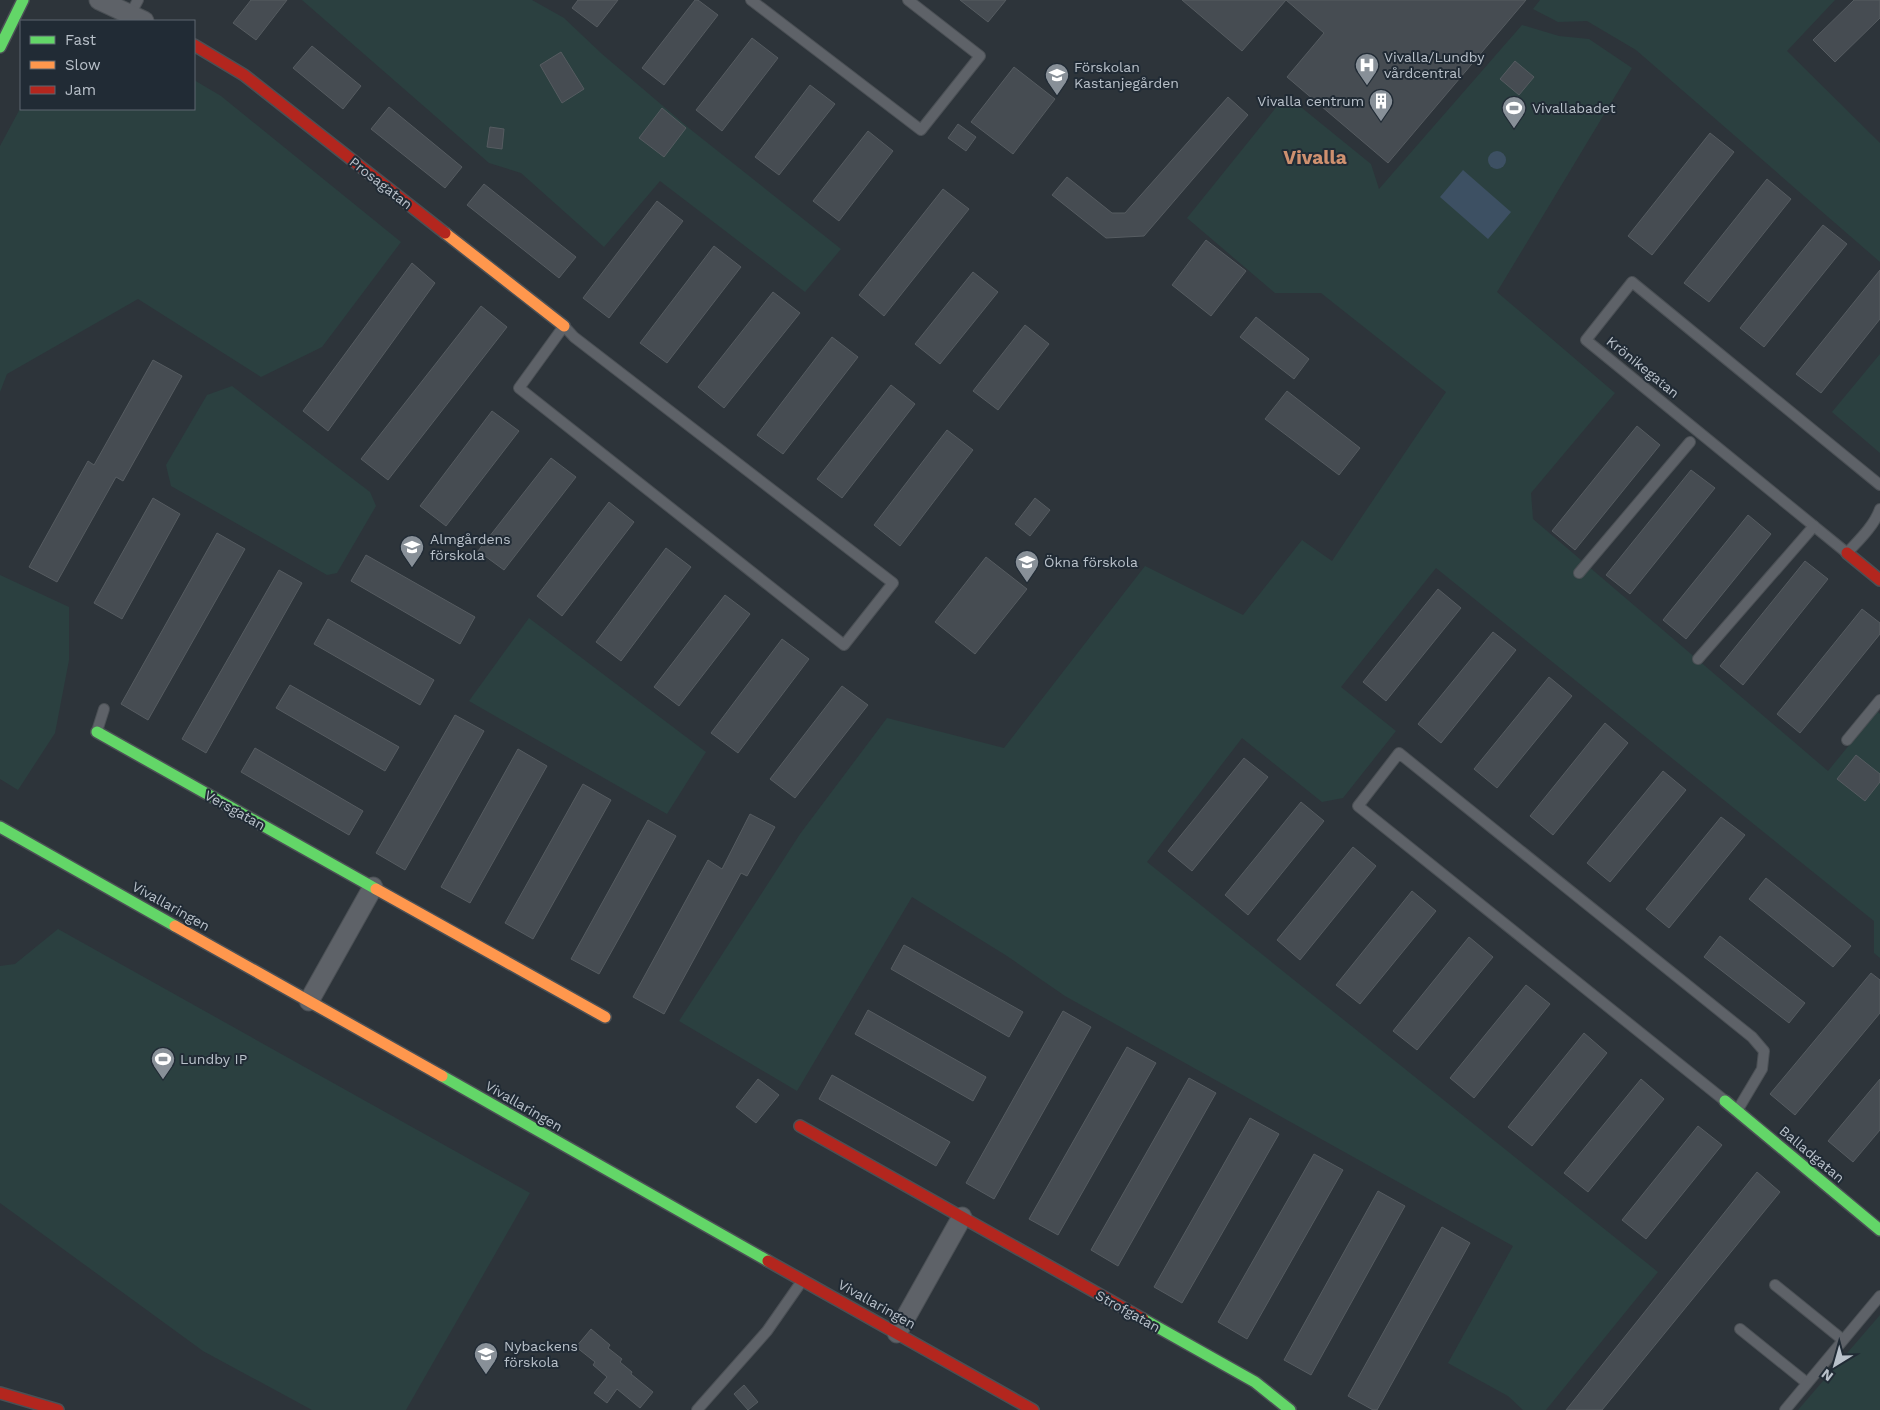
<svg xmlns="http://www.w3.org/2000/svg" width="1880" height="1410" viewBox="0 0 1880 1410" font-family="'Work Sans',sans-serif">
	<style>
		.green { fill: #2b4040 }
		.water { fill: #3d5063 }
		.building { fill: #464c52; stroke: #565c61 }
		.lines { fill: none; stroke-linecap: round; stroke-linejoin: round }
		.lane-casing { stroke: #4b5055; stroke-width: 12 }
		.street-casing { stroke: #4b5055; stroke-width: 21 }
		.fast-casing { stroke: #4b5055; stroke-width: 14 }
		.slow-casing { stroke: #4b5055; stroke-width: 14 }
		.jam-casing { stroke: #4b5055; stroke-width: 14 }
		.lane { stroke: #5e6268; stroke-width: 10 }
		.street { stroke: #5e6268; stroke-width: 19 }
		.fast { stroke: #63d668; stroke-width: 11 }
		.slow { stroke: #ff974d; stroke-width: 11 }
		.jam { stroke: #b3261e; stroke-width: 11 }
		.labels { text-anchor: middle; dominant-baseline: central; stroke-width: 4; stroke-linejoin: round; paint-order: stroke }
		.poi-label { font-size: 14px; fill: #b9c1ca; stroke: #212b35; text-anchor: start }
		.street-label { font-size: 14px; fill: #b9c1ca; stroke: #212b35 }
		.district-label { font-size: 19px; font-weight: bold; fill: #ce906f; stroke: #212b35 }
	</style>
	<rect width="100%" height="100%" fill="#2d343a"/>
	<g class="green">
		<path d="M302 0H532L564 18 602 54 690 129 841 249 805 292 660 181 604 247 521 173 489 163Z"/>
		<path d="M1540 0H1835L1787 51 1880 143V262L1636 50 1587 21 1558 22 1533 9Z"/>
		<path d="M1522 25 1559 36 1589 39 1632 68 1497 292 1615 393 1531 493 1533 519 1828 771 1877 711 1880 714V958L1874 953V921L1436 568 1341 687 1396 731 1343 798 1322 802 1242 738 1147 862 1658 1272 1546 1410H1523L1508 1396 1448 1363 1513 1246 1065 996 1007 956 912 897 797 1091 679 1021 800 834 887 718 1004 748 1145 566 1243 615 1302 540 1332 561 1446 392 1321 293H1275L1187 218 1286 95 1371 164 1379 189Z"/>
		<path d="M194 80 221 96 401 242 322 347 261 377 138 299 7 374 0 392V146L21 107V109H194Z"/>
		<path d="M1880 354V453L1832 412Z"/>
		<path d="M232 386 370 492 376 506 337 573 327 575 171 486 166 465 207 395Z"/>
		<path d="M0 575 69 607V660L55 733 18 790 0 779Z"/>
		<path d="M529 618 706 752 667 814 469 701Z"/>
		<path d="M58 929 530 1193 406 1410H312L203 1351 0 1203V966L15 964Z"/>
		<path d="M1880 1315V1410H1798Z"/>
	</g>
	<g class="water">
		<circle cx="1497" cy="160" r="9"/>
		<path d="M1463 170 1511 212 1488 239 1440 197Z"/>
	</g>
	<g class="building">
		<path d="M251 0H287L256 40 233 23Z"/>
		<path d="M578 0H618L597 27 572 8Z"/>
		<path d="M695 0H698L718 15 664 85 642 68Z"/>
		<path d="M960 0H1006L988 22Z"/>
		<path d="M1182 0H1526L1388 163 1287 77 1324 33 1286 0 1242 51Z"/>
		<path d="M1854 0H1880V18L1835 62 1813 40Z"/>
		<path d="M752 38 778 58 722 131 696 110Z"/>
		<path d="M312 46 361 86 343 109 293 68Z"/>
		<path d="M561 52 584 89 562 103 540 65Z"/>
		<path d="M1515 61 1534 77 1519 95 1500 79Z"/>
		<path d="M1014 67 1055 99 1013 154 971 122Z"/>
		<path d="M810 85 835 104 779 175 755 157Z"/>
		<path d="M1228 97 1248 115 1144 236 1106 238 1052 195 1067 177 1112 213H1125Z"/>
		<path d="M389 107 462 167 445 188 371 129Z"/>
		<path d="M662 108 686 128 664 157 639 138Z"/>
		<path d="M958 124 976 137 966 151 948 138Z"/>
		<path d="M490 127 504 129 502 149 487 147Z"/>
		<path d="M868 131 893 151 839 221 813 201Z"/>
		<path d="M1710 133 1734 152 1652 255 1628 236Z"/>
		<path d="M1767 179 1791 199 1709 302 1684 283Z"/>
		<path d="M484 184 576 257 559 278 467 205Z"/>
		<path d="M943 189 969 209 884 316 859 295Z"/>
		<path d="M657 201 683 221 609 318 583 298Z"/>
		<path d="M1823 225 1847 244 1764 347 1740 328Z"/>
		<path d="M1206 240 1246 271 1211 316 1172 285Z"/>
		<path d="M714 246 741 267 667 363 640 343Z"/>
		<path d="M412 263 435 283 328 431 303 411Z"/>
		<path d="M1880 270V319L1821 393 1796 374Z"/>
		<path d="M973 272 998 292 940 364 915 344Z"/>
		<path d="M773 292 800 313 724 408 698 387Z"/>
		<path d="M481 306 507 327 388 480 361 459Z"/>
		<path d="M1256 317 1309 359 1294 379 1240 337Z"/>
		<path d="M1025 325 1049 344 998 410 973 391Z"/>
		<path d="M832 337 858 357 783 454 757 435Z"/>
		<path d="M153 360 182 376 123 481 116 477 57 582 29 567 88 461 94 465Z"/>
		<path d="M891 385 915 404 842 498 817 479Z"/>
		<path d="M1287 391 1360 448 1339 475 1265 419Z"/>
		<path d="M492 411 519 431 446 526 420 506Z"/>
		<path d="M1637 426 1660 445 1575 550 1552 531Z"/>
		<path d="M947 430 973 450 900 546 874 525Z"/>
		<path d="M551 458 576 477 504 570 478 551Z"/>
		<path d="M1691 470 1715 488 1630 594 1606 575Z"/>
		<path d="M153 498 180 514 122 619 94 603Z"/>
		<path d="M1035 498 1050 510 1030 536 1015 524Z"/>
		<path d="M609 502 634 522 562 616 537 596Z"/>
		<path d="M1748 515 1771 534 1686 639 1663 620Z"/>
		<path d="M217 533 245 549 148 720 121 704Z"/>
		<path d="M666 548 691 567 621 661 596 642Z"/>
		<path d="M366 555 475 617 460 644 351 581Z"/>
		<path d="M986 557 1027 589 975 654 935 622Z"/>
		<path d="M1805 561 1828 579 1743 685 1720 666Z"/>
		<path d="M279 570 302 583 206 753 182 739Z"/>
		<path d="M1438 589 1461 608 1386 701 1363 682Z"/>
		<path d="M725 595 750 614 679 706 654 687Z"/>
		<path d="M1862 609 1880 623V634L1800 733 1777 714Z"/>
		<path d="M328 619 434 680 420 705 314 644Z"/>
		<path d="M1493 632 1516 650 1441 743 1418 724Z"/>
		<path d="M782 639 809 659 738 753 711 733Z"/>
		<path d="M1549 677 1572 696 1497 788 1474 769Z"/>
		<path d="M290 685 399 747 385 771 276 708Z"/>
		<path d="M842 686 868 705 795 798 770 779Z"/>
		<path d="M455 715 484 731 405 870 376 853Z"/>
		<path d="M1605 723 1628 743 1553 835 1530 816Z"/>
		<path d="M255 748 363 811 349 835 241 772Z"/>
		<path d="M518 749 547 766 470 903 441 887Z"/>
		<path d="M1856 755 1880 774V782L1865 801 1837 779Z"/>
		<path d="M1244 758 1268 777 1192 871 1168 851Z"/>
		<path d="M1663 771 1686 790 1610 882 1587 863Z"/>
		<path d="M583 784 611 800 533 939 505 923Z"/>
		<path d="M1301 802 1324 821 1248 915 1225 895Z"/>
		<path d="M750 814 775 827 747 876 741 873 664 1014 633 997 708 860 722 869Z"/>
		<path d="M1721 817 1745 835 1669 928 1646 909Z"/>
		<path d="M648 820 676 836 599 974 571 959Z"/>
		<path d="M1353 847 1376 866 1300 960 1277 940Z"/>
		<path d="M1766 878 1851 946 1833 967 1749 899Z"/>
		<path d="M1412 891 1436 911 1360 1004 1336 985Z"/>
		<path d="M1720 936 1805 1003 1789 1023 1704 957Z"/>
		<path d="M1469 937 1493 957 1417 1050 1393 1031Z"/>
		<path d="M904 945 1023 1012 1009 1037 891 969Z"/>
		<path d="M1871 973 1880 980V1013L1795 1115 1770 1094Z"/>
		<path d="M1526 985 1550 1004 1474 1098 1450 1078Z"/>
		<path d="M868 1010 986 1077 973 1101 855 1034Z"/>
		<path d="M1063 1011 1091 1027 994 1199 966 1183Z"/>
		<path d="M1584 1033 1607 1053 1532 1146 1508 1127Z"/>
		<path d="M1127 1047 1156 1063 1058 1235 1029 1219Z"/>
		<path d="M832 1075 950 1142 936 1166 819 1099Z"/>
		<path d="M1189 1078 1216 1093 1118 1266 1091 1250Z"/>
		<path d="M758 1079 779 1095 756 1123 736 1107Z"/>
		<path d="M1641 1079 1664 1099 1588 1192 1564 1173Z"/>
		<path d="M1880 1079V1130L1853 1162 1828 1141Z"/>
		<path d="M1250 1118 1279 1134 1182 1303 1154 1287Z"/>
		<path d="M1698 1126 1722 1145 1646 1239 1622 1220Z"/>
		<path d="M1314 1154 1343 1170 1247 1339 1218 1322Z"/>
		<path d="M1757 1172 1780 1192 1602 1410H1566Z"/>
		<path d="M1378 1191 1405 1206 1311 1375 1284 1360Z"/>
		<path d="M1442 1227 1470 1243 1377 1410H1373L1348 1396Z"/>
		<path d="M591 1329 610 1345 608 1348 622 1359 620 1362 632 1372 631 1374 653 1392 640 1408 617 1389 607 1403 594 1393 607 1377 593 1365 595 1362 576 1347Z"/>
		<path d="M744 1385 758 1402 748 1410 734 1394Z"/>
	</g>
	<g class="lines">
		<g class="lane-casing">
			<g id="lane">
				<path d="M751 0 921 130 980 56 908 0"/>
				<path d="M130 15 138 0"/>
				<path d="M564 326 574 337 893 583 844 645 519 388Z"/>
				<path d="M1880 485 1632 282 1586 340 1847 553C1859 540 1874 526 1880 509"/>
				<path d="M1579 573 1690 442"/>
				<path d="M1698 659 1814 526"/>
				<path d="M97 731 104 709"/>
				<path d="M1847 740 1880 700"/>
				<path d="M1724 1100 1358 806 1399 753 1752 1037 1764 1051 1762 1069 1737 1111"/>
				<path d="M1775 1285 1843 1340"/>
				<path d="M1740 1329 1807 1383"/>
				<path d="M697 1410 767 1331 802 1281"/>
				<path d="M1785 1410 1880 1296"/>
			</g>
		</g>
		<g class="street-casing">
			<g id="street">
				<path d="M99 0 144 21"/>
				<path d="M309 1001 373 887"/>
				<path d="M897 1333 962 1217"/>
			</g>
		</g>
		<g class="fast-casing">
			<g id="fast">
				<path d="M0 47 23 0"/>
				<path d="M97 732 376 889"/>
				<path d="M0 827 175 926"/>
				<path d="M442 1076 768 1261"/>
				<path d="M1725 1101 1880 1230"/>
				<path d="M1143 1319 1255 1382 1290 1410"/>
			</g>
		</g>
		<g class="slow-casing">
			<g id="slow">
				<path d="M445 233 564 326"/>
				<path d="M376 889 605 1017"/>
				<path d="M175 926 442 1076"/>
			</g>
		</g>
		<g class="jam-casing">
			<g id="jam">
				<path d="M194 45 244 75 445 233"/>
				<path d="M1847 553 1880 580"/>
				<path d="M800 1126 1143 1319"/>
				<path d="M768 1261 1033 1410"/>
				<path d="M0 1393 58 1410"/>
			</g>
		</g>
		<use href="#lane" class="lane"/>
		<use href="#street" class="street"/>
		<use href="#fast" class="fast"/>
		<use href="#slow" class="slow"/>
		<use href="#jam" class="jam"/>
	</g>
	<defs>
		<g id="hospital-pin" transform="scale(1.25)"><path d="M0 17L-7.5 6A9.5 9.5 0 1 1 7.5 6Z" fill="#889098" stroke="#212b35"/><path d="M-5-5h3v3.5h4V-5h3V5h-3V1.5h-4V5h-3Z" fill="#fff"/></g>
		<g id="school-pin" transform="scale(1.25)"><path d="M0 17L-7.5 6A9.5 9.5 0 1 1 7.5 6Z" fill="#889098" stroke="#212b35"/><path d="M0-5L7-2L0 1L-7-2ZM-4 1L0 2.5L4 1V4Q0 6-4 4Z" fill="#fff"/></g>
		<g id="building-pin" transform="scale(1.25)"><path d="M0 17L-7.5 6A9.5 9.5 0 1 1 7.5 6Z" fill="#889098" stroke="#212b35"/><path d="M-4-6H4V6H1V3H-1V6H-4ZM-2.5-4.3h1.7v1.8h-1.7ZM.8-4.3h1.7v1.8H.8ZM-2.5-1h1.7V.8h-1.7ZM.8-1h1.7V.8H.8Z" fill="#fff"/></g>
		<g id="stadium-pin" transform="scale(1.25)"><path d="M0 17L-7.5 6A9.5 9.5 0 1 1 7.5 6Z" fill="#889098" stroke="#212b35"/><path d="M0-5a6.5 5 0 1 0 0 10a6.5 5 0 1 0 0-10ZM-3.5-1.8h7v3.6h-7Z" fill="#fff"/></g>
	</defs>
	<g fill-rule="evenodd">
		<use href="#hospital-pin" x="1367" y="65"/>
		<use href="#school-pin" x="1057" y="75"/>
		<use href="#building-pin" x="1381" y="101"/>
		<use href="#stadium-pin" x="1514" y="108"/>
		<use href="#school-pin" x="412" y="547"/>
		<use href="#school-pin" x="1027" y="562"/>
		<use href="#stadium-pin" x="163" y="1059"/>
		<use href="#school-pin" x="486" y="1354"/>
	</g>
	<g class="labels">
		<g class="poi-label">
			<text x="1384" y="57">Vivalla/Lundby<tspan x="1384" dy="16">vårdcentral</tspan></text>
			<text x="1074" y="67">Förskolan<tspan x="1074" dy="16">Kastanjegården</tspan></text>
			<text x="1364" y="101" text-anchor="end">Vivalla centrum</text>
			<text x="1532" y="108">Vivallabadet</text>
			<text x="430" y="539">Almgårdens<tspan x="430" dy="16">förskola</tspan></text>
			<text x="1044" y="562">Ökna förskola</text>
			<text x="180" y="1059">Lundby IP</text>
			<text x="504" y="1346">Nybackens<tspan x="504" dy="16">förskola</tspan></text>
		</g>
		<g class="street-label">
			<text transform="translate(381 183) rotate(38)">Prosagatan</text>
			<text transform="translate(1643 367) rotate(39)">Krönikegatan</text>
			<text transform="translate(235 810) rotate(29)">Versgatan</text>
			<text transform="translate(171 906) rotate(29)">Vivallaringen</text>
			<text transform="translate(524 1106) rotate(30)">Vivallaringen</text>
			<text transform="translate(1812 1154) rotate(40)">Balladgatan</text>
			<text transform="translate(877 1304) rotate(29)">Vivallaringen</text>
			<text transform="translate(1128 1311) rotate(29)">Strofgatan</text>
		</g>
		<g class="district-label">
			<text x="1315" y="157">Vivalla</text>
		</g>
	</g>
	<rect x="20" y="20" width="175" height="90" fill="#212b35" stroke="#5e6771"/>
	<rect x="30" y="36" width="25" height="8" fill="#63d668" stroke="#5e6771"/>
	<text x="65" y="45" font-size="15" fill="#b9c1ca">Fast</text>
	<rect x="30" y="61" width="25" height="8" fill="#ff974d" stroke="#5e6771"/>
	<text x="65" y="70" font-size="15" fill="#b9c1ca">Slow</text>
	<rect x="30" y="86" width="25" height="8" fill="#b3261e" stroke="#5e6771"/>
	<text x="65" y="95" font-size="15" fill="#b9c1ca">Jam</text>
	<g transform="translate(1835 1365) rotate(217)" stroke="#212b35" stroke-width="4" paint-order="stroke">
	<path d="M0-4L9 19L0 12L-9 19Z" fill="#b9c1ca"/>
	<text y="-8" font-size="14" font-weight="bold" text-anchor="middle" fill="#b9c1ca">N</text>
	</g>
</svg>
